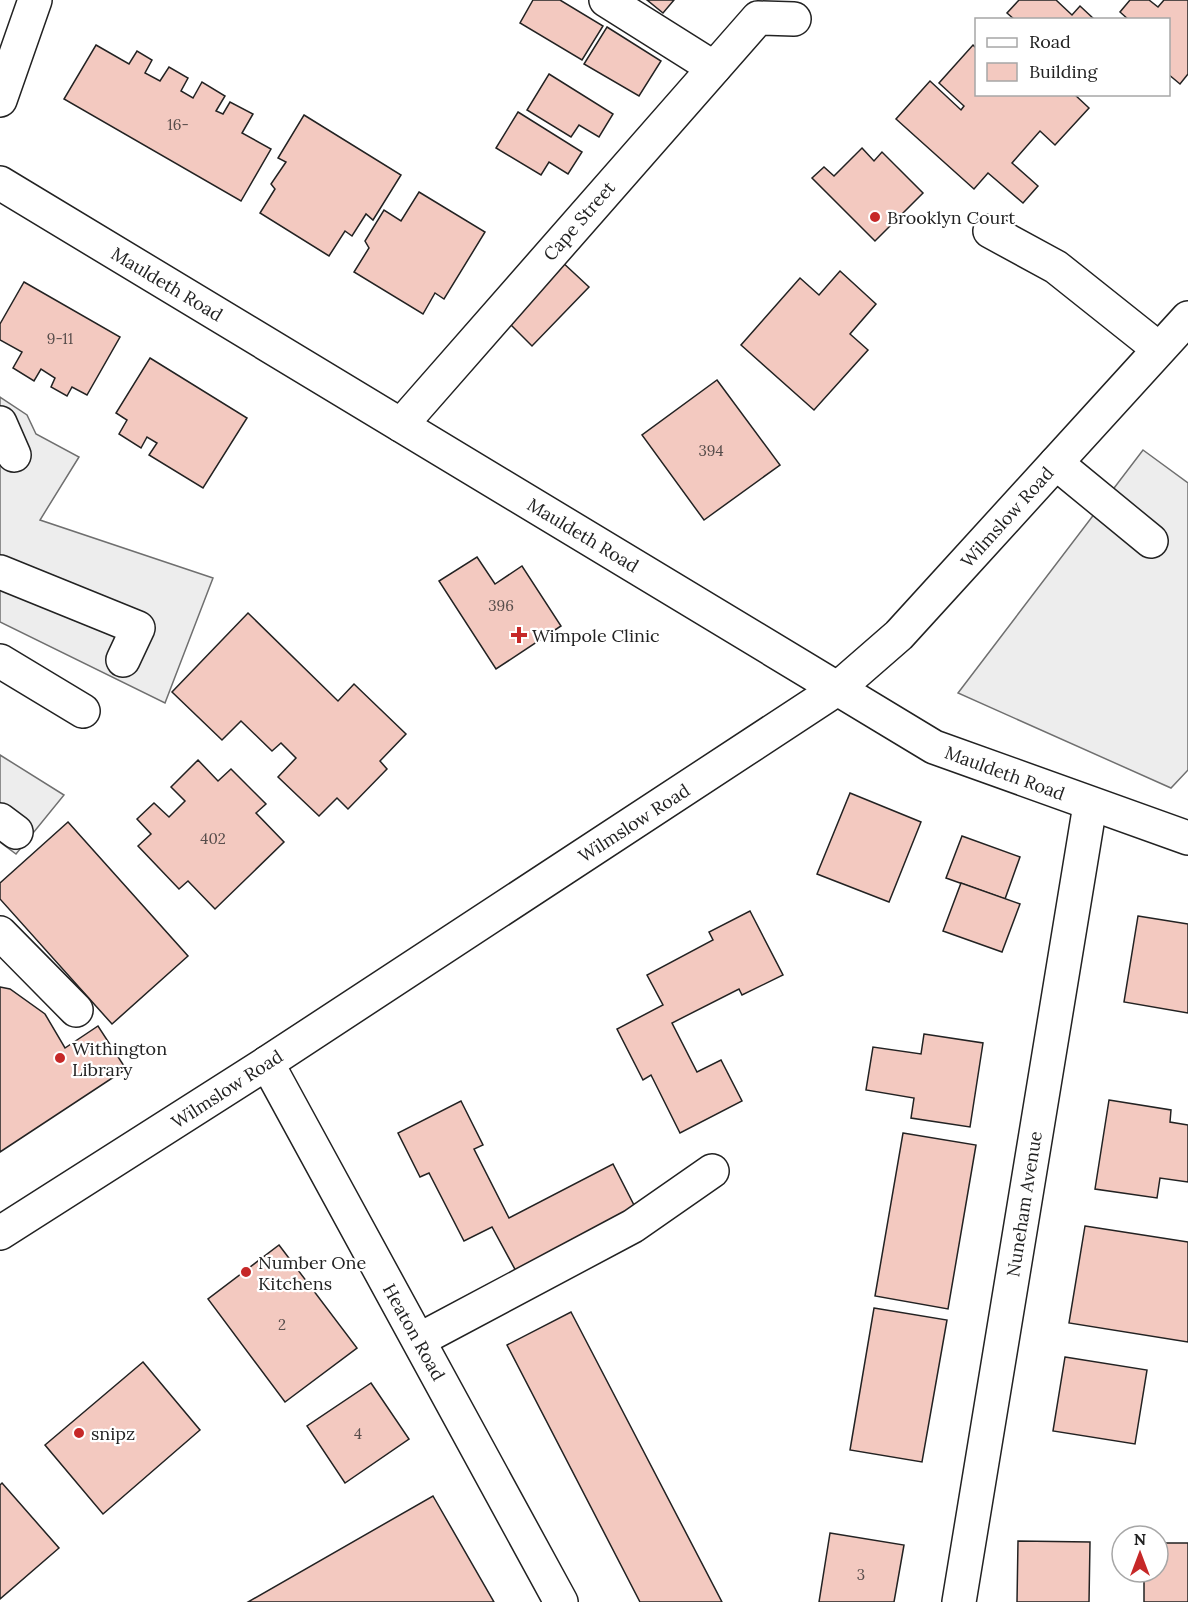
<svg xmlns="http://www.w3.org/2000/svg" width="1188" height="1602" viewBox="0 0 1188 1602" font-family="Lora,serif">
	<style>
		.parking { fill: #ededed; stroke: #6f6f6f; stroke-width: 1.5 }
		.building { fill: #f3c9c0; stroke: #222; stroke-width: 1.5 }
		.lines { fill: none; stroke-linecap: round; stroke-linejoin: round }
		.minor-casing { stroke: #222; stroke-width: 36 }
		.major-casing { stroke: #222; stroke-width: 36 }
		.minor { stroke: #fff; stroke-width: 33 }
		.major { stroke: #fff; stroke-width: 33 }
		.poi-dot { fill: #c62828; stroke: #fff; stroke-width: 2 }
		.labels { text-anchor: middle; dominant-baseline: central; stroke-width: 4.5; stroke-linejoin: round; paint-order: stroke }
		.number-label { font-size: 15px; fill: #564c4a }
		.poi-label { font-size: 18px; fill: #222; stroke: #fff; text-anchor: start }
		.street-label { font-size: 18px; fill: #222; stroke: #fff }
	</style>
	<rect width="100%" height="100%" fill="#fff"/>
	<g class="parking">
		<path d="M0 397 27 415 36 434 79 457 40 520 213 578 165 703 0 622Z"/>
		<path d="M1143 450 1188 483V770L1171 788 958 693Z"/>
		<path d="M0 755 64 795 16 854 0 842Z"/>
	</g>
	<g class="building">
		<path d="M533 0H560L603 26 582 60 520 23Z"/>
		<path d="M647 0H674L663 13Z"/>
		<path d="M1019 0H1056L1072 15 1080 6 1095 20H1015L1007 13Z"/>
		<path d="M1130 0H1149L1158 7 1164 0H1188V74L1180 84 1168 74V20H1129L1120 12Z"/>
		<path d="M607 27 661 61 639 96 584 64Z"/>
		<path d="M96 45 129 64 137 51 152 60 145 73 160 81 169 67 188 78 181 91 193 98 202 82 225 96 216 111 223 114 230 102 253 114 242 133 271 149 241 201 64 99Z"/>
		<path d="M973 45 976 48V94H1074L1089 108 1055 145 1040 131 1012 163 1038 186 1023 203 988 173 974 189 896 119 930 81 961 110 964 106 939 83Z"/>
		<path d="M549 74 613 114 599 137 579 125 571 137 527 110Z"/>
		<path d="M518 112 582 152 568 174 549 162 541 175 496 148Z"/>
		<path d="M304 115 401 175 373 220 366 214 352 236 345 231 329 256 260 213 275 189 271 184 286 162 278 158Z"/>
		<path d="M862 148 874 161 882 152 923 193 875 241 812 178 824 167 834 176Z"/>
		<path d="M419 192 485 232 444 299 435 293 423 314 354 272 369 248 365 241 384 210 401 221Z"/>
		<path d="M560 260 589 287 532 346 504 318Z"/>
		<path d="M840 271 876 304 850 334 868 350 814 410 741 345 800 278 819 295Z"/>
		<path d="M24 282 120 337 87 395 72 387 67 396 51 387 55 378 41 369 34 381 13 368 22 352 0 340V324Z"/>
		<path d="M150 358 247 418 203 488 149 455 157 443 147 437 141 448 119 434 127 420 116 413Z"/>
		<path d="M717 380 780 465 704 520 642 435Z"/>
		<path d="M477 557 495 584 522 566 561 626 496 669 439 581Z"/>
		<path d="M248 613 338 701 354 684 406 734 380 761 387 769 348 809 337 798 319 816 278 777 296 758 281 743 272 751 241 721 222 740 172 692Z"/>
		<path d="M198 760 218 781 231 769 266 804 256 813 284 842 215 909 188 881 179 889 138 846 151 834 137 819 154 803 169 817 185 801 171 787Z"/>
		<path d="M850 793 921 822 889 902 817 874Z"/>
		<path d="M68 822 188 956 112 1024 0 899V883Z"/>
		<path d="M962 836 1020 857 1005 899 946 878Z"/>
		<path d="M961 883 1020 904 1002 952 943 931Z"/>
		<path d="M750 911 783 975 742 995 739 989 672 1023 697 1072 721 1060 742 1101 680 1133 651 1075 643 1080 617 1029 663 1005 647 975 713 940 709 932Z"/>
		<path d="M1138 916 1188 924V1013L1124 1002Z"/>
		<path d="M0 987 10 989 45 1014 65 1048 98 1026 126 1069 0 1152Z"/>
		<path d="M924 1034 983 1043 970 1127 911 1118 914 1098 866 1090 873 1047 921 1054Z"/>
		<path d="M1109 1100 1171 1110 1170 1122 1188 1125V1182L1160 1178 1157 1198 1095 1189Z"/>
		<path d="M461 1101 483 1145 474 1149 509 1218 613 1164 637 1211 517 1273 492 1227 464 1241 429 1173 420 1177 398 1133Z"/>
		<path d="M903 1133 976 1145 948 1309 875 1296Z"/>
		<path d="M1085 1226 1188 1242V1342L1069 1323Z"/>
		<path d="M279 1245 357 1348 285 1402 208 1299Z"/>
		<path d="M874 1308 947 1320 922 1462 850 1450Z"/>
		<path d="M571 1312 722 1602H640L507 1345Z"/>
		<path d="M1065 1357 1147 1370 1135 1444 1053 1431Z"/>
		<path d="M143 1362 200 1430 103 1514 45 1445Z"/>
		<path d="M371 1383 409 1439 345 1483 307 1426Z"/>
		<path d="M2 1483 59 1548 0 1599V1485Z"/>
		<path d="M433 1496 494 1602H248Z"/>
		<path d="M830 1533 904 1545 894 1602H819Z"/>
		<path d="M1018 1541 1090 1542 1089 1602H1017Z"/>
		<path d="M1158 1543H1188V1602H1144V1572H1158Z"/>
	</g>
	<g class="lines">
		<g class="minor-casing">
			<g id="minor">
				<path d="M606 0 714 68"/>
				<path d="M0 100 35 0"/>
				<path d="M0 183 934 747 1188 838"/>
				<path d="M990 231 1056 267 1159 349"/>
				<path d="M0 423 14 455"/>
				<path d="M401 425 758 18 794 19"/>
				<path d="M1056 463 1151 541"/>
				<path d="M0 572 138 628 123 660"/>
				<path d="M0 661 83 711"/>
				<path d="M0 820 16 832"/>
				<path d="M0 933 76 1010"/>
				<path d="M267 1063 561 1602"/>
				<path d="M419 1340 633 1226 712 1171"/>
				<path d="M959 1602 1090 805"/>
			</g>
		</g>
		<g class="major-casing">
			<path id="major" d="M0 1233 267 1063 837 689 899 635 1188 318"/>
		</g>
		<use href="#minor" class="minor"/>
		<use href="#major" class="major"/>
	</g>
	<g class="poi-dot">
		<circle cx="875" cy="217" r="6"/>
		<path d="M516 626h6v6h6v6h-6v6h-6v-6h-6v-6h6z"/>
		<circle cx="60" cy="1058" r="6"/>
		<circle cx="246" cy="1272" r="6"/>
		<circle cx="79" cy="1433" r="6"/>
	</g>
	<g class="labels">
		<g class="number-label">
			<text x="178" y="124">16-</text>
			<text x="60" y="338">9-11</text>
			<text x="711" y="450">394</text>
			<text x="501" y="605">396</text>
			<text x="213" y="838">402</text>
			<text x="282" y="1324">2</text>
			<text x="358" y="1433">4</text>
			<text x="861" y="1574">3</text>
		</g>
		<g class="poi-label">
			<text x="887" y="217">Brooklyn Court</text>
			<text x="532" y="635">Wimpole Clinic</text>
			<text x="72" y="1048">Withington<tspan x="72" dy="21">Library</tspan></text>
			<text x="258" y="1262">Number One<tspan x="258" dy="21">Kitchens</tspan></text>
			<text x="91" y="1433">snipz</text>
		</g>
		<g class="street-label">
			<text transform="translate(579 221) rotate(-49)">Cape Street</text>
			<text transform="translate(167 284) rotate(31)">Mauldeth Road</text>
			<text transform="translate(1007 517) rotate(-48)">Wilmslow Road</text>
			<text transform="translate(583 535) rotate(31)">Mauldeth Road</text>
			<text transform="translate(1005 773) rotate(20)">Mauldeth Road</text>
			<text transform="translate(634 823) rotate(-33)">Wilmslow Road</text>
			<text transform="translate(227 1089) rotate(-33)">Wilmslow Road</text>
			<text transform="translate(1024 1204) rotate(-81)">Nuneham Avenue</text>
			<text transform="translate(414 1332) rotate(61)">Heaton Road</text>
		</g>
	</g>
	<rect x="975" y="18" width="195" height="78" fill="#ffffff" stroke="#a7a7a7" stroke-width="1.5"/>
	<rect x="987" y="38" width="30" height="9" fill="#ffffff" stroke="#a7a7a7" stroke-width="1.5"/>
	<text x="1029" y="48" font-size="18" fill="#222222">Road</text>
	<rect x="987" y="63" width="30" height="18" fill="#f3c9c0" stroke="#a7a7a7" stroke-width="1.5"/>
	<text x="1029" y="78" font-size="18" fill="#222222">Building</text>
	<g transform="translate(1140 1554)"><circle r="28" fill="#ffffff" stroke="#a7a7a7" stroke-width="1.5"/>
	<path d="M0-4.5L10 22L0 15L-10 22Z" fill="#c62828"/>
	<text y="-9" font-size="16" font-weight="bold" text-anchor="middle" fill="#222222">N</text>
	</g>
</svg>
